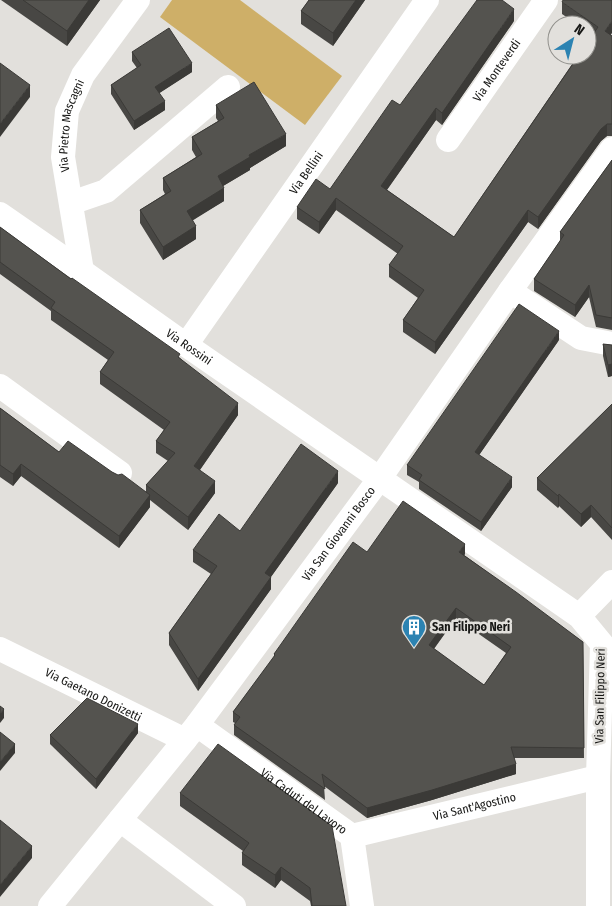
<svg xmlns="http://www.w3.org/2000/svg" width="612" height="906" viewBox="0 0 612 906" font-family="'Fira Sans Condensed',sans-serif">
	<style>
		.green { fill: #ceaf68 }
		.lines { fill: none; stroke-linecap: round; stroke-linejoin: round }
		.minor { stroke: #fff; stroke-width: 24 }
		.wall { fill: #484744; fill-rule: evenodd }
		.shaded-wall { fill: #3b3a37 }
		.building { fill: #54534f; stroke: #3b3a37; fill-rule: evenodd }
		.labels { text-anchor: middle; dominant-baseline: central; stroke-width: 5; stroke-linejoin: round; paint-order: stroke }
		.street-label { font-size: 12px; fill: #171715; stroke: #e2e0dc }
		.poi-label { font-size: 12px; font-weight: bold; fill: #171715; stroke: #e2e0dc; text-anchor: start }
	</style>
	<rect width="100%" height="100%" fill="#e2e0dc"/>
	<path class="green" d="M172 0H240L342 76 305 125 160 17Z"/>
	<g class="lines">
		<g class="minor">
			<path id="s1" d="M448 140 546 0"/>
			<path d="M71 203 106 191 228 87"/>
			<path id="s2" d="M0 214 82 271 186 345 579 616 602 644 598 777V906"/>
			<path id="s3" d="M82 271 63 157 67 111 83 75 138 0"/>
			<path d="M510 291 581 338 612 344"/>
			<path id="s4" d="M186 345 427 0"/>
			<path d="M0 386 120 473"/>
			<path d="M579 616 612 582"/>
			<path id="s5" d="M0 649 185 740"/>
			<path id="s6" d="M197 725 352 836 362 906"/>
			<path d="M120 820 234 906"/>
			<path id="s7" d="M352 836 598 777"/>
			<path id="s8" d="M50 906 197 725 380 478 510 291 612 149"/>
		</g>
	</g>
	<g class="wall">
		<path d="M1 0H100L67 46Z"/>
		<path d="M309 0H365L333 46 301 24V11Z"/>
		<path d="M562 2 612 36V136H607L601 141 538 229 528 222 435 354 403 332V320L418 298 389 277V265L398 254 336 210 319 234 297 219V207L330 189 400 105 514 21 442 125 436 120 387 190 454 237 592 35 587 32V25H578L562 14Z"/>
		<path d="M132 52 192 72 159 93 165 110 134 130 111 94V85L137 68 132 61Z"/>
		<path d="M216 105 286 146 250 168V170L223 186 224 201 192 220 196 239 163 260 140 223V210L165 194 163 190V178L196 157 192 150V137L218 121 216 118Z"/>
		<path d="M612 160V330L596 327 589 297 575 317 534 291V279L560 241V232Z"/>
		<path d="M0 227 180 358 238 415 200 470 215 493 188 530 150 500V507L119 548 21 476 13 486 0 477V408L59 452 112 472 146 492V485L168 461 156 453V441L164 430 100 384V372L108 360 51 320V311L0 274Z"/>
		<path d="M559 340 479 455 512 487 481 531 419 489V482L407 475V465Z"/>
		<path d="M603 344 612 345V376L608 377 603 356Z"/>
		<path d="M612 404V540L591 517 581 527 559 506 558 508 537 490V478Z"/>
		<path d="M338 483 271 577V589L198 691 169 645V633L211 574 193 562V550L240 531Z"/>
		<path d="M367 552 465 554 464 555 583 642 584 758H514L516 774 432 800 367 818 324 786 325 800 234 735V725L235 723 233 722V712L274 657V654ZM456 618 506 653 484 685 434 649Z"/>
		<path d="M138 733 96 789 50 744V735Z"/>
		<path d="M180 793 346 906H311L310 901 281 880 275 888 242 865V853L243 851 180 806Z"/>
	</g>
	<g class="shaded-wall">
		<path d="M89 0H100L67 46V31Z"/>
		<path d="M356 0H365L333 46V33Z"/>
		<path d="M514 9V21L442 125V113Z"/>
		<path d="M612 21V33L605 44V31Z"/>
		<path d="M192 63V72L155 96V87Z"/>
		<path d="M30 85V97L0 137V124Z"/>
		<path d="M165 101V110L134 130V121Z"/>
		<path d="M436 108V120L381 198V186Z"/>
		<path d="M607 124V136L601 141 538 229V217L601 129Z"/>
		<path d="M286 134V146L250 168V170L218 189V176L249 155Z"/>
		<path d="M224 188V201L187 224V211Z"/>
		<path d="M336 198V210L319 234V222Z"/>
		<path d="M528 210V222L435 354V342Z"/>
		<path d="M196 226V239L163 260V247Z"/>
		<path d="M589 285V297L575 317V305Z"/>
		<path d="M559 331V340L475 461V452Z"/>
		<path d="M612 364V376L608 377V365Z"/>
		<path d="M238 403V415L194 478V466Z"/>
		<path d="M21 464V476L13 486V474Z"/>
		<path d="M338 471V483L265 585V573Z"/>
		<path d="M512 477V487L481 531V522Z"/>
		<path d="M215 481V493L188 530V517Z"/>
		<path d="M559 494V506L558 508V496Z"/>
		<path d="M150 495V507L119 548V536Z"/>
		<path d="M591 505V517L581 527V514Z"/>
		<path d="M465 544V554L459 562V552Z"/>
		<path d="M271 577V589L198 691V679Z"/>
		<path d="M456 608V618L429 655V645Z"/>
		<path d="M4 709V718L0 723V714Z"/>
		<path d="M138 724V733L96 789V779Z"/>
		<path d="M15 744V753L0 771V762Z"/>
		<path d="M516 764V774L432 800 367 818V808Z"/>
		<path d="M32 846V858L0 897V885Z"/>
		<path d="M281 867V880L275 888V875Z"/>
	</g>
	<g class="building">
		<path d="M23 0H89L67 31Z"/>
		<path d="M309 0H356L333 33 301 11Z"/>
		<path d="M477 0H502L514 9 442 113 436 108 381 186 454 237 579 55H587V43L598 27 562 2 563 0H612V21L605 31 612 36V124H607L601 129 538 217 528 210 435 342 403 320 424 290 389 265 403 246 336 198 319 222 297 207 316 179 330 189 392 100 400 105Z"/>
		<path d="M169 28 192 63 155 87 165 101 134 121 111 85 141 65 132 52Z"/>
		<path d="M0 63 30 85 0 124Z"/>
		<path d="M254 82 286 134 249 155 250 157 218 176 224 188 187 211 196 226 163 247 140 210 171 191 163 178 202 154 192 137 224 118 216 105Z"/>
		<path d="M612 160V318L596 315 589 285 575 305 534 279 564 235 560 232Z"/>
		<path d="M0 227 71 279 72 278 180 354 178 357 238 403 194 466 215 481 188 517 146 485 175 453 156 441 170 422 100 372 114 352 51 308 55 302 0 262Z"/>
		<path d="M519 304 559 331 475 452 512 477 481 522 419 480 422 475 407 465Z"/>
		<path d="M603 344 612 345V364L608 365Z"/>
		<path d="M612 404V528L591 505 581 514 559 494 558 496 537 478Z"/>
		<path d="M0 408 59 452 68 441 112 472 118 475 122 474 150 495 119 536 21 464 13 474 0 465Z"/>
		<path d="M301 444 338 471 265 573 271 577 198 679 169 633 217 566 193 550 219 514 240 531Z"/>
		<path d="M403 501 465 544 459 552 516 592 583 642 584 748 511 747 516 764 432 790 367 808 322 774 325 789 234 725 240 717 233 712 275 655 274 654 353 542 367 552ZM456 608 511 647 484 685 429 645Z"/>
		<path d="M87 698 138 724 96 779 50 735Z"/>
		<path d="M0 706 4 709 0 714Z"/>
		<path d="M0 732 15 744 0 762Z"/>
		<path d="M218 744 332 826 346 906H312L310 888 281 867 275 875 242 853 249 843 180 793Z"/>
		<path d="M0 820 32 846 0 885Z"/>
	</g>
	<defs>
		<g id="building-pin" transform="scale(1.25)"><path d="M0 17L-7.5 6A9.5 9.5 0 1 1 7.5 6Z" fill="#2c83b2" stroke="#e2e0dc"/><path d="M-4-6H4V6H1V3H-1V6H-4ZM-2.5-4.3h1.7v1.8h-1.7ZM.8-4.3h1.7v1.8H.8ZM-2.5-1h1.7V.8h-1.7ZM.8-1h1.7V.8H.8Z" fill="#fff"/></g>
	</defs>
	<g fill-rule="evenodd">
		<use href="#building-pin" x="414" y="627"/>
	</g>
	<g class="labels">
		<g class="street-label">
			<text stroke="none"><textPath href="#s1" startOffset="85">Via Monteverdi</textPath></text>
			<text stroke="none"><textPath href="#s3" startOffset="148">Via Pietro Mascagni</textPath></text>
			<text stroke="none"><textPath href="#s4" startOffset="210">Via Bellini</textPath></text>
			<text stroke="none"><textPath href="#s2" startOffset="231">Via Rossini</textPath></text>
			<text stroke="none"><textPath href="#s8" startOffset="471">Via San Giovanni Bosco</textPath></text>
			<text stroke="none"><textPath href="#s5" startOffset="104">Via Gaetano Donizetti</textPath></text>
			<text transform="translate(600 696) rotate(-89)">Via San Filippo Neri</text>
			<text stroke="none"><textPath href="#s6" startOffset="131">Via Caduti del Lavoro</textPath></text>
			<text stroke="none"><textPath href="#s7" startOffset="126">Via Sant'Agostino</textPath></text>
		</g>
		<g class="poi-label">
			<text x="432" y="627">San Filippo Neri</text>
		</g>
	</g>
	<g transform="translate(572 40) rotate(36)"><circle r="24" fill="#e2e0dc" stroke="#91908c"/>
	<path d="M0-4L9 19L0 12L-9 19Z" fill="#2c83b2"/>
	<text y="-8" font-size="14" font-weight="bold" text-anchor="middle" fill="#171715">N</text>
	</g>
</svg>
